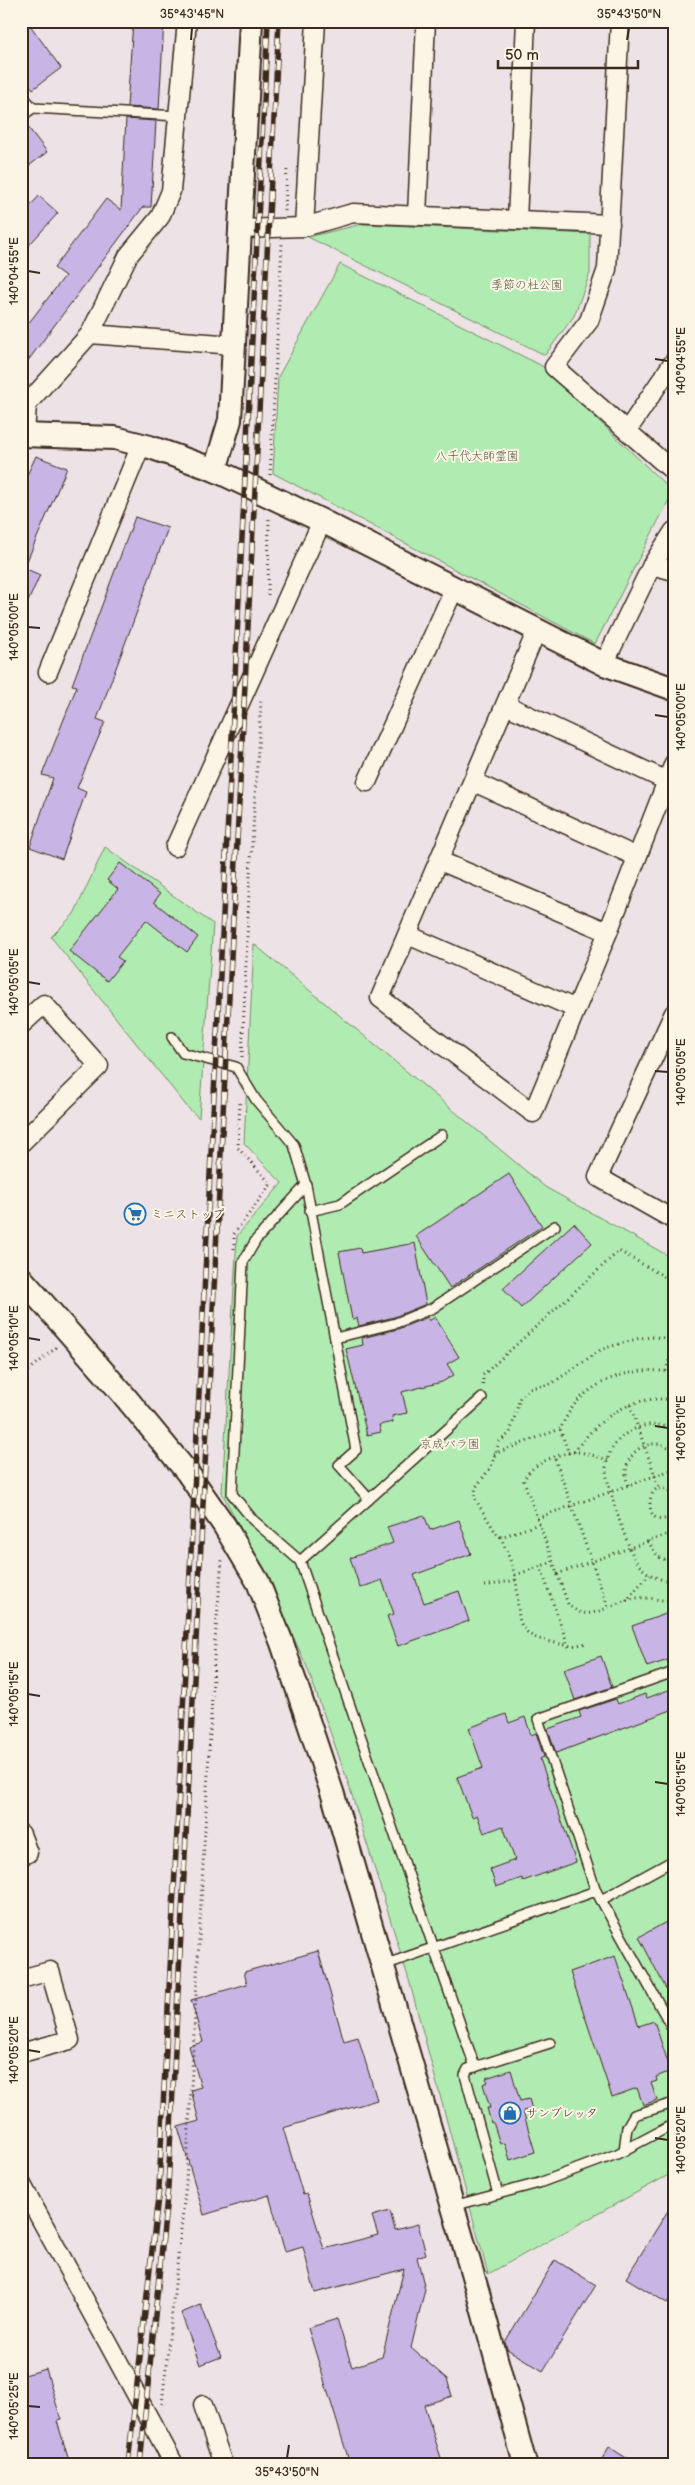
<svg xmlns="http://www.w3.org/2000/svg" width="695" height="2485" viewBox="0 0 695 2485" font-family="'Balsamiq Sans','Klee One',sans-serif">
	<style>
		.green { fill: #b0ecb2; stroke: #768b68 }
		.building { fill: #c9b5e5; stroke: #3b2a1e }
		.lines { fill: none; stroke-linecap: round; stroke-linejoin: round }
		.service-casing { stroke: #3b2a1e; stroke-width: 12 }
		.minor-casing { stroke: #3b2a1e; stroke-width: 21 }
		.tertiary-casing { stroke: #3b2a1e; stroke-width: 26 }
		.path { stroke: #3b2a1e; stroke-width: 3; stroke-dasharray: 1 4; stroke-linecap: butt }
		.service { stroke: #fcf5e5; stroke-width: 9 }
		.minor { stroke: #fcf5e5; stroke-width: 18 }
		.tertiary { stroke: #fcf5e5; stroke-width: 22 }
		.rail-casing { stroke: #3b2a1e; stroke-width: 5.5 }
		.rail { stroke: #fcf5e5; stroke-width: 4; stroke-dasharray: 11; stroke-linecap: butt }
		.ticks { fill: none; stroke: #3b2a1e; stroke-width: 2 }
		.labels { text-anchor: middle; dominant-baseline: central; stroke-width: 4; stroke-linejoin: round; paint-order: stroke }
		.park-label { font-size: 12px; fill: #585a43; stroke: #fcf5e5 }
		.poi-label { font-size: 12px; fill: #3b2a1e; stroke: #fcf5e5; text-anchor: start }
		.neatline { fill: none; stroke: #3b2a1e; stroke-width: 2 }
		.ticks-label { font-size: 12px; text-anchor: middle; fill: #3b2a1e }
	</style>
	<rect width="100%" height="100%" fill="#ede2e5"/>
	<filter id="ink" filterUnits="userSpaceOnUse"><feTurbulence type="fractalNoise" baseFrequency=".02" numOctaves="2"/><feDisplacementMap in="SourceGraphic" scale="10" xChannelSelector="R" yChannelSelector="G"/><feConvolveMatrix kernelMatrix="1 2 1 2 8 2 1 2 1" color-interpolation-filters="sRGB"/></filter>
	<g filter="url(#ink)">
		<g class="green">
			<path d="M362 224 590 234V273L574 316 545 355 308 237Z"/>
			<path d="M340 264 542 366 673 492 595 644 273 473 278 377Z"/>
			<path d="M105 847 213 924 199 1118 188 1108 51 937 74 914Z"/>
			<path d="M254 944 545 1187 674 1259V2172L488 2274 409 1980 347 1779 307 1667 266 1577 222 1493 237 1236 282 1183 244 1143Z"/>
		</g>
		<g class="building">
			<path d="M21 21H27L61 68 33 89 21 74Z"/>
			<path d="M133 21H164L159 109 127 107Z"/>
			<path d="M126 119 156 121 151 207H143L21 370V333L65 276 54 268 106 199 121 210Z"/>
			<path d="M24 122 47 152 21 172V123Z"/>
			<path d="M39 196 58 213 21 254V216Z"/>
			<path d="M36 456 67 468 24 568 40 575 21 617V488Z"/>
			<path d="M135 517 168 528 97 719 105 722 77 788 86 792 62 859 30 847 53 778 42 775 77 686 72 685Z"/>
			<path d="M120 863 160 894 154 902 198 937 187 952 146 920 117 957 123 961 107 981 69 951 118 889 107 880Z"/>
			<path d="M509 1174 542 1226 450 1288 416 1236Z"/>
			<path d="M574 1223 592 1243 521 1308 503 1288Z"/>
			<path d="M415 1243 426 1304 394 1317 359 1326 357 1318 352 1319 339 1252 360 1248 361 1253Z"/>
			<path d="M428 1317 429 1321 435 1317 459 1357 447 1364 454 1375 442 1382 402 1392 407 1413 392 1416 393 1422 379 1425 381 1432 367 1435 346 1349 363 1345 362 1338 398 1329Z"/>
			<path d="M424 1515 430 1530 459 1520 471 1554 414 1575 424 1603 459 1591 469 1621 398 1646 387 1616 394 1614 382 1580 360 1588 350 1558 393 1543 387 1527Z"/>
			<path d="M674 1611V1658L647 1667 632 1626Z"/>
			<path d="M601 1656 612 1687 575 1700 564 1669Z"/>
			<path d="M674 1688V1709L556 1753 548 1729 581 1717 579 1711 616 1699 618 1704 645 1694 647 1698Z"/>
			<path d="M506 1714 509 1723 525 1717 531 1735 536 1733 544 1757 540 1759 576 1862 523 1881 522 1878 496 1887 490 1869 515 1860 503 1826 484 1833 477 1815 472 1817 457 1777 483 1768 469 1728Z"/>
			<path d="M668 1921 674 1932V2004L639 1937Z"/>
			<path d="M318 1951 344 2041 358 2037 377 2100 283 2128 303 2195 307 2194 324 2249 378 2235 372 2216 390 2211 395 2230 418 2224 426 2254 417 2257 425 2289 411 2348 447 2379 452 2396 424 2405 442 2461 434 2464H350L308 2328 337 2319 352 2367 382 2357 404 2269 315 2293 303 2247 285 2252 269 2195 204 2215 178 2127 199 2121 191 2090 201 2087 189 2046 203 2042 191 2000 247 1984 244 1972Z"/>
			<path d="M615 1956 639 2026 654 2021 671 2071 656 2077 657 2081 651 2083 657 2100 643 2105 637 2088 612 2097 570 1972Z"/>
			<path d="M511 2070 520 2101 529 2099 532 2109 523 2111 535 2152 510 2160 505 2143 500 2144 493 2122 491 2123 487 2108H490L483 2084 488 2082 486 2078Z"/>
			<path d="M674 2201V2291L667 2303 626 2278Z"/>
			<path d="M555 2260 596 2285 543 2371 507 2349 505 2342Z"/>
			<path d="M201 2305 221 2357 200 2365 181 2313Z"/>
			<path d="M46 2369 61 2420 57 2421 70 2464H21V2376Z"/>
			<path d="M609 2447 636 2464H599Z"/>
		</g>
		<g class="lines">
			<g class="service-casing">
				<g id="service">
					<path d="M21 94 33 108 179 116"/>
					<path d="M21 117 33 108"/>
					<path d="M172 1037 183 1053 236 1067 256 1100 294 1145 306 1185 356 1450 339 1465 369 1499"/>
					<path d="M310 1211 340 1204 442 1135"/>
					<path d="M335 1338 396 1323 433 1308 555 1226"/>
					<path d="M300 1561 253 1520 232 1494 243 1262 256 1240 306 1185"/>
					<path d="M674 1672 538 1719 596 1891 674 2031"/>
					<path d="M601 1900 674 1860"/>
					<path d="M384 1965 596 1891"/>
					<path d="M475 2067 300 1561 482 1398"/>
					<path d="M624 2151 627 2127 634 2115 674 2103"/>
					<path d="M498 2194 465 2075 468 2069 550 2043"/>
					<path d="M453 2206 539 2183 617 2154 674 2124"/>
				</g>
			</g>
			<g class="minor-casing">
				<g id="minor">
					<path d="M620 21 607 269 589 321 554 367 674 472"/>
					<path d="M417 215 426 21"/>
					<path d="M517 220 526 21"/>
					<path d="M304 227 316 21"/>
					<path d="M241 229 304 227 353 213 610 224"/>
					<path d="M90 334 234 345"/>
					<path d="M21 403 27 404 25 434"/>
					<path d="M27 404 90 334 128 256 160 217 171 191 187 21"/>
					<path d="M627 431 674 361"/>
					<path d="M652 565 674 571"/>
					<path d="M537 630 380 998 533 1113 608 932 674 763"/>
					<path d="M604 664 652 565 674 531"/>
					<path d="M48 672 141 445"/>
					<path d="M506 705 667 781"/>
					<path d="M367 782 454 589"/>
					<path d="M474 782 637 857"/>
					<path d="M175 847 322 521"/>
					<path d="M440 861 608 932"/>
					<path d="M408 935 576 1009"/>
					<path d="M674 1013 598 1177 674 1220"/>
					<path d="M21 1025 44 1004 99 1066 21 1143"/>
					<path d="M21 1834 28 1853 21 1856"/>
					<path d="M21 1979 50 1971 70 2040 21 2053"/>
					<path d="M21 2183 174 2464"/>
					<path d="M203 2405 223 2464"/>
				</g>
			</g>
			<g class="tertiary-casing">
				<g id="tertiary">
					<path d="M21 435 115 438 150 447 215 470 322 521 604 664 674 689"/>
					<path d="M215 470 230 420 251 21"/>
					<path d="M21 1278 122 1393 187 1472 224 1525 258 1582 282 1643 333 1795 478 2293 525 2464"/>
				</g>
			</g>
			<g class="path">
				<path d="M285 211 287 169"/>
				<path d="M270 475 282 244"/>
				<path d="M268 595 269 516"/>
				<path d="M242 1057 249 892 261 701"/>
				<path d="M234 1249V1234L271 1184 238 1148 240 1101"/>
				<path d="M666 1371 674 1341"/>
				<path d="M21 1377 57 1347"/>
				<path d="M483 1385V1375L619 1251 674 1282"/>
				<path d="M630 1405 660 1490"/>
				<path d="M674 1429C644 1416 609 1435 606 1468 605 1482 629 1552 637 1563 647 1575 659 1580 674 1582"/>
				<path d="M574 1452C597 1420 631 1393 674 1400"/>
				<path d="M494 1454 560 1429"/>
				<path d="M569 1454 560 1429C564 1421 569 1412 574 1405 598 1377 638 1365 674 1373"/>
				<path d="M555 1459 608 1607"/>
				<path d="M608 1460C597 1457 583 1451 573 1452 557 1454 528 1465 524 1481L568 1604C589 1628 614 1598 639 1598 650 1597 662 1601 674 1601"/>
				<path d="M628 1485C618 1456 649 1431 674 1451"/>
				<path d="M674 1494C642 1467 642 1541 674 1513"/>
				<path d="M670 1517 674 1528"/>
				<path d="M537 1518 674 1469"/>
				<path d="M539 1524 501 1537C506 1551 514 1567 516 1581 521 1618 510 1635 556 1643 570 1646 571 1647 586 1643"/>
				<path d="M501 1537 496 1533 474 1497 476 1487 491 1467 499 1442 510 1433 520 1398 529 1388 551 1384 602 1349 640 1338 654 1337 674 1339"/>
				<path d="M648 1541 658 1557 674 1563"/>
				<path d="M540 1566 569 1648"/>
				<path d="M557 1574 674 1532"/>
				<path d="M515 1575 553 1562"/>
				<path d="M485 1586 516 1580"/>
				<path d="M626 1601 649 1574"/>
				<path d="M162 2404 186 2183 215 1641 222 1560"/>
			</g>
			<use href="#service" class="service"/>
			<use href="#minor" class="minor"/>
			<use href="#tertiary" class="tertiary"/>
			<g class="rail-casing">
				<g id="rail">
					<path d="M128 2464 159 2188 268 21"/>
					<path d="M140 2464 168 2187 279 21"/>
				</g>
			</g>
			<use href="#rail" class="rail"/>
		</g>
	</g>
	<path class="ticks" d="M191 40 192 28M627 40 629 28M28 271 40 273M655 359 668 361M28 627 40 628M655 715 668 717M28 982 40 984M655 1071 668 1072M28 1338 40 1340M655 1426 668 1428M28 1694 40 1696M655 1782 668 1784M28 2050 40 2052M655 2138 668 2140M28 2406 40 2407M287 2458 289 2445"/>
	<defs>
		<g id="supermarket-ring" transform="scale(1.125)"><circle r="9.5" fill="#fcf5e5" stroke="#1f6fb2" stroke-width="1.5"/><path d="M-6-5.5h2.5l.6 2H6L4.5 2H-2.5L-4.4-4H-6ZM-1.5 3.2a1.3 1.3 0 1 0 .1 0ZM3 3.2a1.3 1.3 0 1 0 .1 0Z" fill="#1f6fb2"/></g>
		<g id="shop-ring" transform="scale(1.125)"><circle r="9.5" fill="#fcf5e5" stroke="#1f6fb2" stroke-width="1.5"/><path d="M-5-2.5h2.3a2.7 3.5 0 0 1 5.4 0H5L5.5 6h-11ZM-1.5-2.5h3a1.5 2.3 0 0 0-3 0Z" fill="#1f6fb2"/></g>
	</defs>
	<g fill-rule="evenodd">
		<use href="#supermarket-ring" x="135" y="1214"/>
		<use href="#shop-ring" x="510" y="2113"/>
	</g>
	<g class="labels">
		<g class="park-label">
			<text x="527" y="285">季節の杜公園</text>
			<text x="477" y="456">八千代大師霊園</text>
			<text x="450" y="1444">京成バラ園</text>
		</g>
		<g class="poi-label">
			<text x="151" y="1214">ミニストップ</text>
			<text x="526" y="2113">サンブレッタ</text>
		</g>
	</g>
	<rect width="695" height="2485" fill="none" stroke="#fcf5e5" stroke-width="55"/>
	<path d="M498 60v8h140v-8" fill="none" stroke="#3b2a1e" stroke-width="2.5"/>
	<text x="505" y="60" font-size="15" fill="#3b2a1e" stroke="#fcf5e5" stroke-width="4" paint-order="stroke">50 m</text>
	<rect x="28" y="28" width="640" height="2430" class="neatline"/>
	<g class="ticks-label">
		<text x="192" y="18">35°43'45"N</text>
		<text x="629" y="18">35°43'50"N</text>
		<text transform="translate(14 271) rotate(-90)" y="4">140°04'55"E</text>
		<text transform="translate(681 361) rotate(-90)" y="4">140°04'55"E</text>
		<text transform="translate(14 627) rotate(-90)" y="4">140°05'00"E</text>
		<text transform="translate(681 717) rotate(-90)" y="4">140°05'00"E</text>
		<text transform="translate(14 982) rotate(-90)" y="4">140°05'05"E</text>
		<text transform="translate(681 1072) rotate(-90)" y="4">140°05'05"E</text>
		<text transform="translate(14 1338) rotate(-90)" y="4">140°05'10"E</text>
		<text transform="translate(681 1428) rotate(-90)" y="4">140°05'10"E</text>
		<text transform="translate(14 1694) rotate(-90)" y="4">140°05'15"E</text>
		<text transform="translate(681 1784) rotate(-90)" y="4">140°05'15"E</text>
		<text transform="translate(14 2050) rotate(-90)" y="4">140°05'20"E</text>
		<text transform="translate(681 2140) rotate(-90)" y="4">140°05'20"E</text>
		<text transform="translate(14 2406) rotate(-90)" y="4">140°05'25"E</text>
		<text x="287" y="2476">35°43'50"N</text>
	</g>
</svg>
